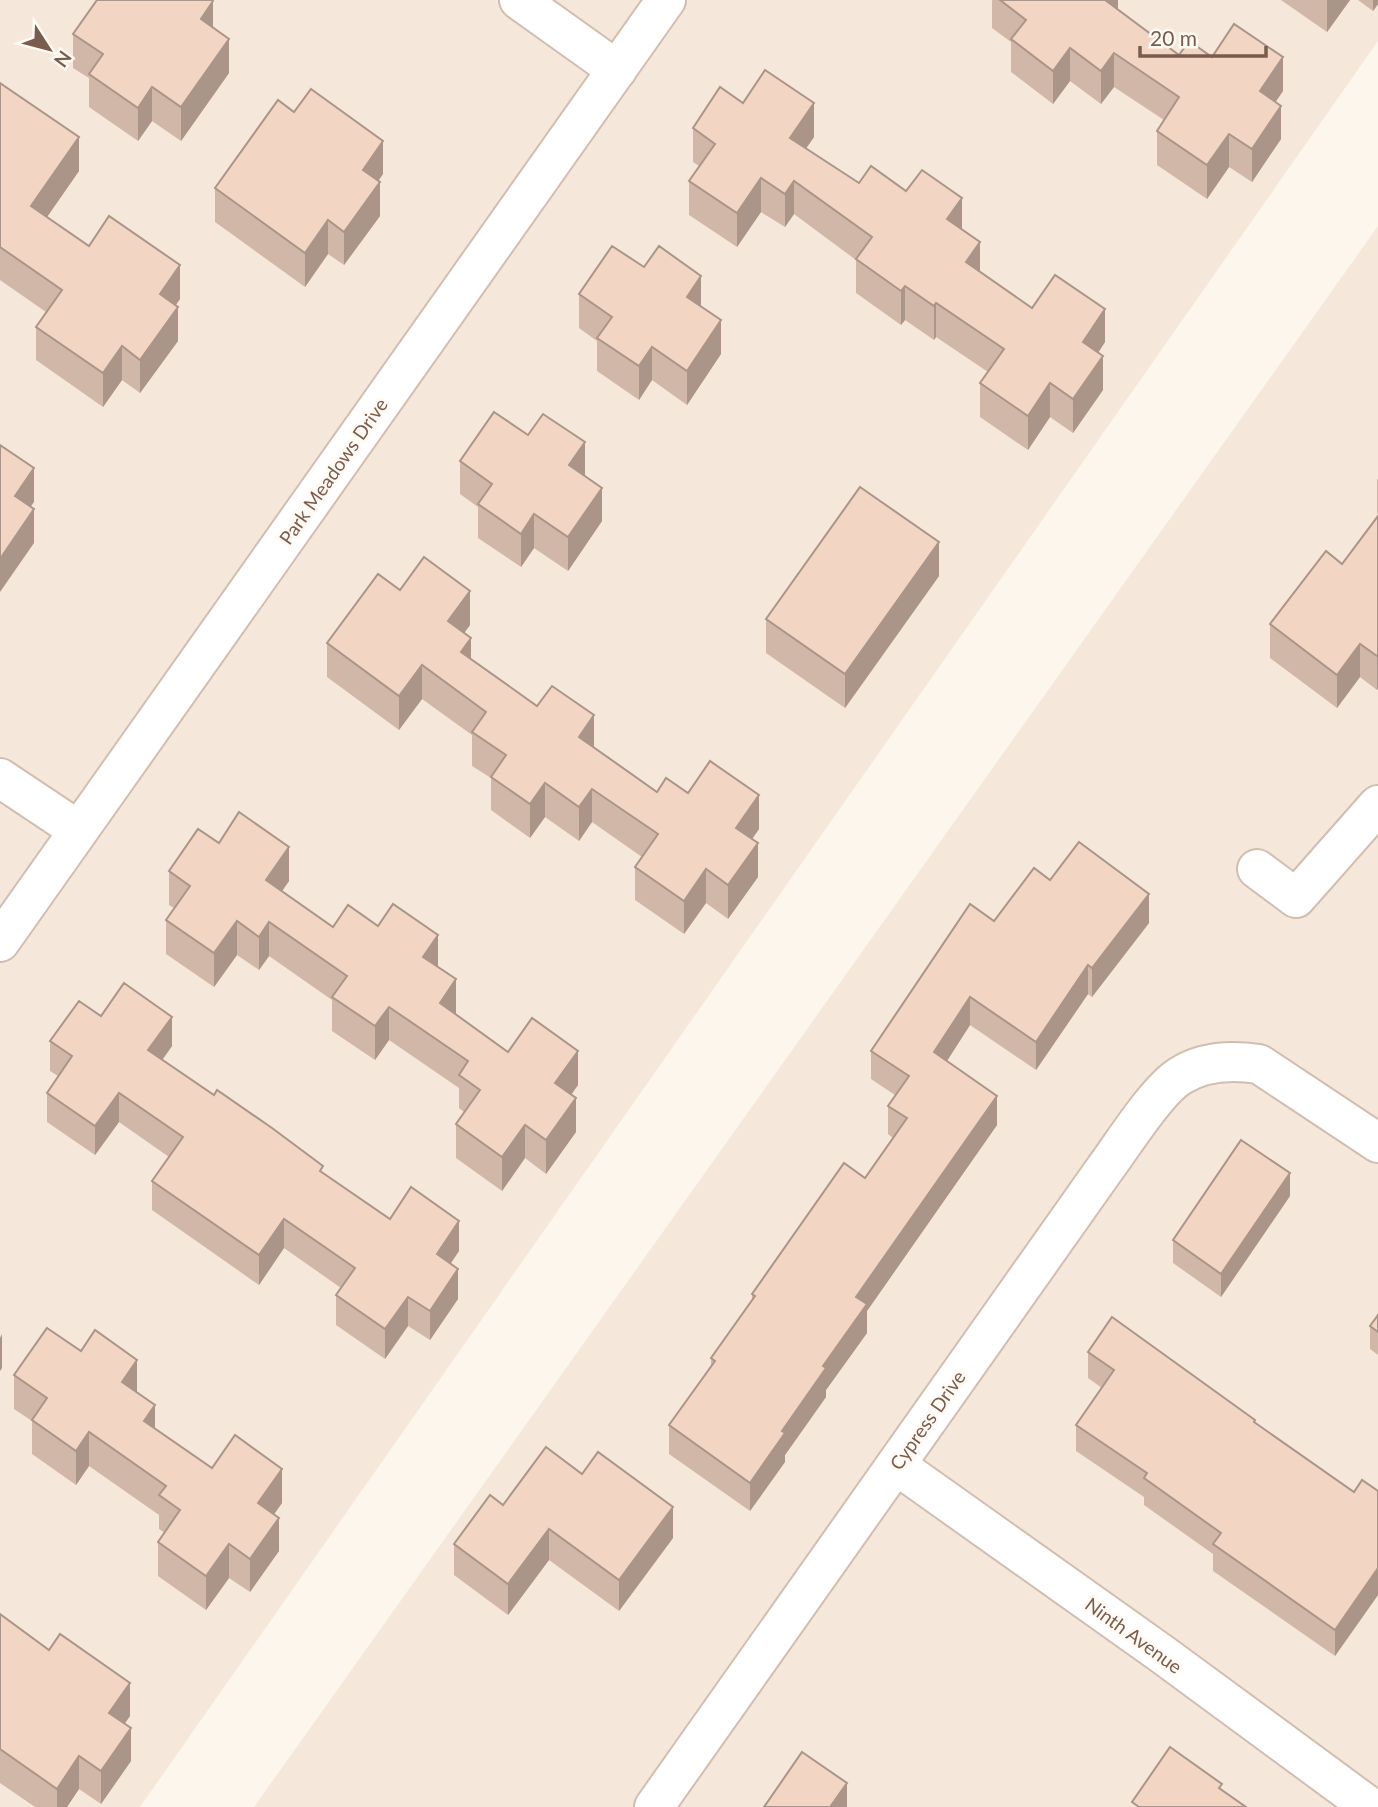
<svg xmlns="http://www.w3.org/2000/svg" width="1378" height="1807" viewBox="0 0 1378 1807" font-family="Lato,sans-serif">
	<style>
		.residential { fill: #f5e8da }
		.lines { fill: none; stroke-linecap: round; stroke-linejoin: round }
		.minor-casing { stroke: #d1beb0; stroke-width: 42 }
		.tertiary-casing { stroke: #d1beb0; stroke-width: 42 }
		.minor { stroke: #fff; stroke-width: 38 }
		.tertiary { stroke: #fff; stroke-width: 38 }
		.wall { fill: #d1b7a8 }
		.shaded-wall { fill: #aa9588 }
		.building { fill: #f3d5c3; stroke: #aa9588; stroke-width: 2 }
		.labels { text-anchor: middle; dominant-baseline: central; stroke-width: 6; stroke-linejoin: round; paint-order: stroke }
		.street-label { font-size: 19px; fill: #7a5c4d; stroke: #fffaf3 }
	</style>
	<rect width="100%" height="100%" fill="#fdf6ec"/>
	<g class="residential">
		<path d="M0 0H1378V41L140 1807H0Z"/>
		<path d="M1378 226V1807H254Z"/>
	</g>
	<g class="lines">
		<g class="minor-casing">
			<g id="minor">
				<path d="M519 0 617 70"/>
				<path d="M0 778 78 830"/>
				<path d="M1257 869 1296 898 1378 805"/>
				<path d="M896 1465 1162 1654 1370 1807"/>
				<path d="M654 1807 1104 1170C1122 1146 1156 1091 1180 1076 1203 1061 1233 1060 1259 1064L1378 1143"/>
			</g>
		</g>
		<g class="tertiary-casing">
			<path id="tertiary" d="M0 942 666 0"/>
		</g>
		<use href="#minor" class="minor"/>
		<use href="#tertiary" class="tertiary"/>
	</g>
	<g class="wall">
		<path d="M992 0H1118V9L1179 55 1212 57 1283 91 1275 102 1281 139 1252 182 1229 167 1207 199 1157 165V131L1164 120 1114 87 1101 104 1070 81 1053 104 1011 72V42L992 28Z"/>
		<path d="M1281 0H1350L1327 32Z"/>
		<path d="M1358 0H1378V4L1373 11Z"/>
		<path d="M213 28 229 73 181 141 152 121 138 141 89 107V78L73 68V34Z"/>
		<path d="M0 83 79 171 47 217 89 246 180 299 175 305 178 341 140 393 122 380 103 407 36 360V327L46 312 0 280Z"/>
		<path d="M743 103 814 137 806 148 859 183 906 191 962 229 980 272 1032 308 1105 342 1098 353 1103 390 1073 433 1050 417 1028 450 980 417V383L988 372 936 337 934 340 905 320 901 325 856 293V260L794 214 785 227 761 212 737 247 689 215V181L699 166 693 162V128Z"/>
		<path d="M383 174 378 181 380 216 344 265 328 254 305 287 215 222V188Z"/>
		<path d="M579 294 701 307 721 354 687 405 652 380 639 400 597 371V341L579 328Z"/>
		<path d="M460 461 585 475 602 521 568 571 534 548 521 567 478 538V507L460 494Z"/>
		<path d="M1378 478V514L1377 513V480Z"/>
		<path d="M1378 516V689L1377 690 1360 677 1337 708 1270 658V624L1342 564Z"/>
		<path d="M939 576 845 708 766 653V619Z"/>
		<path d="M400 590 470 625 464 633 471 660 657 792 688 793 759 829 752 839 758 877 728 919 706 903 684 934 635 900V867L642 857 592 822 579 841 545 817 530 838 491 810V778L472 766V735L422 699 399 730 327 677V643Z"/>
		<path d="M219 843 289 881 282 891 333 927 438 967 456 1013V1014L508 1052 578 1085 571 1095 576 1132 546 1174 525 1158 502 1191 456 1158V1124L465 1113 459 1108V1088L389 1040 375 1060 332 1031V1000L269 956 259 970 237 955 214 987 166 954V920L174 908 169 905V871Z"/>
		<path d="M1050 880 1149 923 1092 997 1088 994 1036 1070 970 1025 947 1061 997 1125 867 1311V1333L826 1390V1397L785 1455V1462L750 1511 669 1454V1425L711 1366V1358L752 1300V1294L865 1178 893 1138 888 1134V1106L895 1095 871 1079V1051L994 921Z"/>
		<path d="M101 1016 172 1046 162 1060 390 1219 459 1251 450 1264 458 1299 430 1340 408 1326 385 1359 336 1325V1295L341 1288 284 1248 259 1285 152 1210V1181L169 1157 119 1122 95 1155 47 1122V1093L58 1076 50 1071V1041Z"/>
		<path d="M1290 1196 1221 1297 1173 1263V1240Z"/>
		<path d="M1378 1315V1355L1370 1349V1326Z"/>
		<path d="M1088 1352 1255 1423 1354 1492 1378 1491V1595L1335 1656 1213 1571V1554L1144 1505V1497L1076 1451V1425L1102 1388 1088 1378Z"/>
		<path d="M14 1375 137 1392 155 1429 212 1468 282 1503 274 1514 279 1551 250 1592 229 1578 206 1610 158 1576V1542L165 1533 159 1529V1515L89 1466 76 1485 32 1454V1421L14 1409Z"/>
		<path d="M503 1505 673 1538 619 1611 549 1560 508 1615 454 1575V1544Z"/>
		<path d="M0 1614 130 1716 125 1723 131 1761 101 1804 79 1789 67 1807H35L0 1783Z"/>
	</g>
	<g class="shaded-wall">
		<path d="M1103 0H1118V13Z"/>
		<path d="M1327 0H1350L1327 32Z"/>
		<path d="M1373 0H1378V4L1373 11Z"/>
		<path d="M213 1V35L201 19Z"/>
		<path d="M229 39V73L181 141V107Z"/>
		<path d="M1070 48V81L1053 104V71Z"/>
		<path d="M1114 53V87L1101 104V71Z"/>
		<path d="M1283 57V91L1260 125V91Z"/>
		<path d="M152 87V121L138 141V108Z"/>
		<path d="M814 103V137L790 172V138Z"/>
		<path d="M1281 106V139L1252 182V149Z"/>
		<path d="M1229 134V167L1207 199V165Z"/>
		<path d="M79 137V171L31 240V206Z"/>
		<path d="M383 141V174L363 203V170Z"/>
		<path d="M761 178V212L737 247V213Z"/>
		<path d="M794 181V214L785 227V194Z"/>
		<path d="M380 182V216L344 265V232Z"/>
		<path d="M962 198V232L947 219Z"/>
		<path d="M328 220V254L305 287V253Z"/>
		<path d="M980 242V276L966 262Z"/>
		<path d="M180 265V299L160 328V294Z"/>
		<path d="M701 276V309L687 297Z"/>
		<path d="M905 286V320L901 325V291Z"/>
		<path d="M936 303V337L934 340V306Z"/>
		<path d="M178 307V341L140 393V360Z"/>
		<path d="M1105 309V342L1083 376V342Z"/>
		<path d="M721 320V354L687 405V371Z"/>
		<path d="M122 346V380L103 407V373Z"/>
		<path d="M652 347V380L639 400V366Z"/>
		<path d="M1103 356V390L1073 433V399Z"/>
		<path d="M1050 383V417L1028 450V416Z"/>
		<path d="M585 442V476L569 465Z"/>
		<path d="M34 468V502L15 529V496Z"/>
		<path d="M602 488V521L568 571V537Z"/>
		<path d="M34 509V543L0 592V559Z"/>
		<path d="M534 514V548L521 567V534Z"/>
		<path d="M939 542V576L845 708V674Z"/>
		<path d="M470 591V625L448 655V621Z"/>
		<path d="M471 638V672L461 652Z"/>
		<path d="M1360 644V677L1337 708V675Z"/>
		<path d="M1378 655V689L1377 690V656Z"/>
		<path d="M422 665V699L399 730V696Z"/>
		<path d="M594 715V749L579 737Z"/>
		<path d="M545 783V817L530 838V804Z"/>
		<path d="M592 789V822L579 841V807Z"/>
		<path d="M759 795V829L736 862V828Z"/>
		<path d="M758 843V877L728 919V885Z"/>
		<path d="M289 847V881L266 914V880Z"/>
		<path d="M706 869V903L684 934V901Z"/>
		<path d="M1149 894V923L1092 997V968Z"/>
		<path d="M237 921V955L214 987V953Z"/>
		<path d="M269 922V956L259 970V937Z"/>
		<path d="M438 935V969L423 957Z"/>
		<path d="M1088 965V994L1036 1070V1042Z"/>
		<path d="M456 979V1013L440 1036V1003Z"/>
		<path d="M970 997V1025L934 1081V1052Z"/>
		<path d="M389 1007V1040L375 1060V1026Z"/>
		<path d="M172 1017V1046L148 1080V1050Z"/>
		<path d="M578 1051V1085L555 1117V1083Z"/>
		<path d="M119 1093V1122L95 1155V1126Z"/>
		<path d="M997 1096V1125L867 1311V1333L826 1390V1397L785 1455V1462L750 1511V1483L823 1366 856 1297Z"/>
		<path d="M576 1098V1132L546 1174V1140Z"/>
		<path d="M525 1125V1158L502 1191V1157Z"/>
		<path d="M1290 1173V1196L1221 1297V1274Z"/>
		<path d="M284 1219V1248L259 1285V1255Z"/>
		<path d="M459 1221V1251L437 1284V1254Z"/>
		<path d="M458 1269V1299L430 1340V1311Z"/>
		<path d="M408 1297V1326L385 1359V1329Z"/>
		<path d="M2 1334V1368L0 1371V1338Z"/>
		<path d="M137 1360V1394L122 1382Z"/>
		<path d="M155 1405V1439L144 1421Z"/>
		<path d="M89 1432V1466L76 1485V1451Z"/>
		<path d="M282 1469V1503L258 1537V1503Z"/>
		<path d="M673 1507V1538L619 1611V1580Z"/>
		<path d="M279 1518V1551L250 1592V1559Z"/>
		<path d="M549 1529V1560L508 1615V1584Z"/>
		<path d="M229 1544V1578L206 1610V1576Z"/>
		<path d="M1378 1568V1595L1335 1656V1630Z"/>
		<path d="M130 1683V1716L109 1746V1713Z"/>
		<path d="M131 1728V1761L101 1804V1771Z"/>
		<path d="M79 1756V1789L67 1807H57V1789Z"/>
		<path d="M847 1783V1807H830Z"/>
	</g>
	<g class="building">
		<path d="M97 0H212L213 1 201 19 229 39 181 107 152 87 138 108 89 74 103 54 73 34Z"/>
		<path d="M1000 0H1105L1179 55 1189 41 1212 57 1234 24 1283 57 1260 91 1281 106 1252 149 1229 134 1207 165 1157 131 1179 97 1114 53 1101 71 1070 48 1053 71 1011 39 1026 20Z"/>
		<path d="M765 70 814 103 790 138 859 183 871 166 906 191 922 170 962 198 947 219 980 242 966 262 1032 308 1055 275 1105 309 1083 342 1103 356 1073 399 1050 383 1028 416 980 383 1004 349 936 303 934 306 905 286 901 291 856 259 872 237 794 181 785 194 761 178 737 213 689 181 715 144 693 128 720 87 743 103Z"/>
		<path d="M0 83 79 137 31 206 89 246 109 216 180 265 160 294 178 307 140 360 122 346 103 373 36 327 62 290 0 247Z"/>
		<path d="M311 89 383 141 363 170 380 182 344 232 328 220 305 253 215 188 278 100 294 112Z"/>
		<path d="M612 246 644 267 659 246 701 276 687 297 721 320 687 371 652 347 639 366 597 338 612 317 579 294Z"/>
		<path d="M494 412 528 435 543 414 585 442 569 465 602 488 568 537 534 514 521 534 478 504 492 484 460 461Z"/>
		<path d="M0 445 34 468 15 496 34 509 0 559Z"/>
		<path d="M860 487 939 542 845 674 766 619Z"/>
		<path d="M1378 516V655L1377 656 1360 644 1337 675 1270 624 1326 551 1342 564Z"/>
		<path d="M424 557 470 591 448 621 471 638 461 652 537 706 552 686 594 715 579 737 657 792 666 778 688 793 710 761 759 795 736 828 758 843 728 885 706 869 684 901 635 867 658 834 592 789 579 807 545 783 530 804 491 777 506 755 472 732 486 712 422 665 399 696 327 643 378 574 400 590Z"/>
		<path d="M239 812 289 847 266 880 333 927 348 905 378 926 393 904 438 935 423 957 456 979 440 1003 508 1052 532 1018 578 1051 555 1083 576 1098 546 1140 525 1125 502 1157 456 1124 480 1090 459 1075 468 1061 389 1007 375 1026 332 997 347 976 269 922 259 937 237 921 214 953 166 920 190 886 169 871 198 829 219 843Z"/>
		<path d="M1079 842 1149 894 1092 968 1088 965 1036 1042 970 997 934 1052 997 1096 856 1297 867 1304 823 1366 826 1368 782 1431 785 1433 750 1483 669 1425 715 1361 711 1358 755 1296 752 1294 844 1163 865 1178 907 1118 888 1106 909 1076 871 1051 970 904 994 921 1034 868 1050 880Z"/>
		<path d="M124 983 172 1017 148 1050 214 1095 217 1090 272 1128 323 1166 320 1171 390 1219 411 1187 459 1221 437 1254 458 1269 430 1311 408 1297 385 1329 336 1295 355 1268 284 1219 259 1255 152 1181 183 1137 119 1093 95 1126 47 1093 72 1056 50 1041 79 1001 101 1016Z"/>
		<path d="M1241 1140 1290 1173 1221 1274 1173 1240Z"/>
		<path d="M1378 1315V1332L1370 1326Z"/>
		<path d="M1112 1317 1255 1420 1254 1422 1354 1492 1362 1480 1378 1491V1568L1335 1630 1213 1544 1221 1533 1144 1478 1147 1473 1076 1425 1114 1370 1088 1352Z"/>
		<path d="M47 1328 81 1351 95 1330 137 1360 122 1382 155 1405 144 1421 212 1468 235 1435 282 1469 258 1503 279 1518 250 1559 229 1544 206 1576 158 1542 180 1510 159 1495 166 1486 89 1432 76 1451 32 1420 47 1398 14 1375Z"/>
		<path d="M546 1447 582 1474 598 1452 673 1507 619 1580 549 1529 508 1584 454 1544 490 1495 503 1505Z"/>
		<path d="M0 1614 49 1650 60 1634 130 1683 109 1713 131 1728 101 1771 79 1756 57 1789 0 1749Z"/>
		<path d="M1170 1747 1222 1784 1219 1788 1246 1807H1139L1132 1802Z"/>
		<path d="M802 1752 847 1783 830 1807H764Z"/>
	</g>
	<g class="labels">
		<g class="street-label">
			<text transform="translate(333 471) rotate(-55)">Park Meadows Drive</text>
			<text transform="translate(927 1420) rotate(-55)">Cypress Drive</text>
			<text transform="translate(1134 1635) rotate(36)">Ninth Avenue</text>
		</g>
	</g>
	<g transform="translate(49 49) rotate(126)" stroke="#fffaf3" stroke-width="5" paint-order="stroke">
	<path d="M0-5L12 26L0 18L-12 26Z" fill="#7a5c4d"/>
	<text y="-10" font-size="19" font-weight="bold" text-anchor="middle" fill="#7a5c4d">N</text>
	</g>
	<path d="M1140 46v10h126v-10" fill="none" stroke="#7a5c4d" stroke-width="3.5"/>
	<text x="1150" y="46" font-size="21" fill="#7a5c4d" stroke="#fffaf3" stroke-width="5" paint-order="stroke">20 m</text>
</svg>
